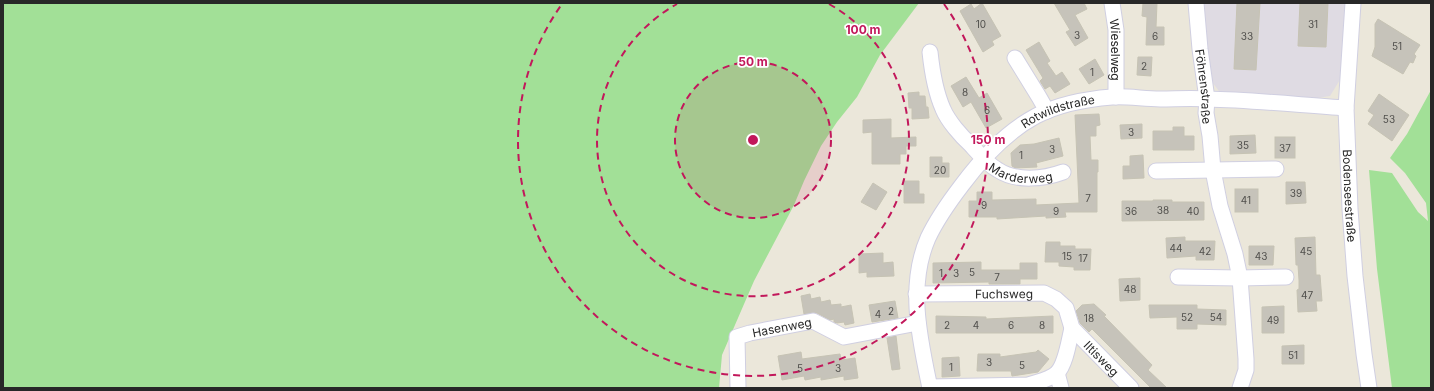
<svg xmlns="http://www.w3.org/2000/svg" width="1434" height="391" viewBox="0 0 1434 391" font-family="Inter,sans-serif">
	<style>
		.industrial { fill: #dfdbe3 }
		.green { fill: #a2e097 }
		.building { fill: #c6c3ba; stroke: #c6c3b4 }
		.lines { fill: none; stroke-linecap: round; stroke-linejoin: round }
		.minor-casing { stroke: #d0cfe1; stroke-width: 17 }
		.minor { stroke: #fff; stroke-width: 15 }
		.ring { fill: none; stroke: #c2185b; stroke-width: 2; stroke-dasharray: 7 5 }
		.labels { text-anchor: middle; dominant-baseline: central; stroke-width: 3.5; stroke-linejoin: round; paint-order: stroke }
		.number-label { font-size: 10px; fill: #504f4c }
		.street-label { font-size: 12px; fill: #282828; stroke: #fff }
		.centre { fill: #c2185b; stroke: #fff; stroke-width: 2 }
		.ring-label { font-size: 12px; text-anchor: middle; font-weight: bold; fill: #c2185b; stroke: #fff; stroke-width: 3.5; stroke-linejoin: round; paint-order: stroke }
	</style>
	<rect width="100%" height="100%" fill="#ebe7da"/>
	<path class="industrial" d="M1203 3H1350L1346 70 1330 96 1317 98 1222 95 1206 74Z"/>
	<g class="green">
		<path d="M3 3H919L880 55 857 97 837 122 821 146 804 181 794 205 754 281 722 355 719 388H3Z"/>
		<path d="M1431 90V388H1392L1377 269 1369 170 1392 173 1418 212 1428 221 1426 203 1405 173 1390 158 1407 134Z"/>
	</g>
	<g class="building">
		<path d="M982 3 1001 36 992 41 994 45 983 52 960 11 971 4 974 9Z"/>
		<path d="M1054 3H1084L1087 9 1075 15 1088 38 1075 46 1066 32 1070 30Z"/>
		<path d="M1143 3H1157L1156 27H1164V45H1146L1147 17 1142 16Z"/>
		<path d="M1237 3H1260L1256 70 1234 69Z"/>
		<path d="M1300 3H1328L1326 47 1298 46Z"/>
		<path d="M1378 19 1420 45 1414 54 1416 56 1413 63 1410 62 1403 74 1372 56 1375 47V24Z"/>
		<path d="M1039 42 1050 61 1047 63 1056 76 1062 72 1070 84 1055 93 1050 86 1045 89 1040 81 1043 78 1026 50Z"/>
		<path d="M1138 57H1152L1151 76 1137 75Z"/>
		<path d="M1095 59 1104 75 1089 84 1079 69Z"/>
		<path d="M966 77 979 98 987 93 1002 119 986 128 971 102 963 107 951 86Z"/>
		<path d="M919 92V96H925L926 107H928L929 118 912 119V108H909L908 93Z"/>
		<path d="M1379 94 1409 115 1392 141 1368 124 1374 115 1368 111Z"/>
		<path d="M1099 114 1100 125 1096 126V136H1090L1091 160H1098V172H1097V212H1065L1066 217 1046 218V216L997 219V217H969V201H977V192H992V200L1036 199V205L1079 203 1075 115Z"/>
		<path d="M891 119V138L916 137V146H906V154H900V164H872V132L863 133V120Z"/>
		<path d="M1142 124V138L1121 139 1120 125Z"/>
		<path d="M1173 127H1184V136H1194V150H1153V131H1173Z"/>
		<path d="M1255 135 1256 153 1230 154V136Z"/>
		<rect x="1275" y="137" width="20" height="21"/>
		<path d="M1059 138 1063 156 1036 163 1037 167 1015 168 1012 166 1011 153 1020 145 1034 144Z"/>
		<path d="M1143 155 1144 178 1123 179V166H1130V156Z"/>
		<path d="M930 157H942V163H949V177H930Z"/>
		<path d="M904 181H919V194H924V203H904Z"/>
		<path d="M1286 182H1305L1306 203 1286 204Z"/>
		<path d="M873 183 887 192 876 210 861 202Z"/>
		<rect x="1235" y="189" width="23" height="23"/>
		<path d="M1153 200H1172V202H1204V220L1122 221V201H1153Z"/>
		<path d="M1185 237V241H1215L1214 260H1196V256L1167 258 1166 238Z"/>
		<path d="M1315 237 1316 275H1320L1322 301H1316L1317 311 1298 312 1297 290 1299 289V280L1298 265H1296L1295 238Z"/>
		<path d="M1046 242H1060V246H1075V249H1091L1090 270H1074V267L1059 266V262H1045Z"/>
		<path d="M1249 246H1274L1273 265H1249Z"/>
		<path d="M883 253V263L893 262 894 276 867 277V272L859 273V254Z"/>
		<path d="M981 262V270H1020V263H1037V279H1020V284H989V282L933 283V263Z"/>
		<path d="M1140 278V300L1120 301 1119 279Z"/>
		<path d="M810 294 811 299 820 297 821 302 830 300 831 305 841 304V307L851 305 854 323 845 325 844 322 837 323 834 322V319L830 320 817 313 804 314 801 296Z"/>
		<path d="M895 301 898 318 872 322 869 305Z"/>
		<path d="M1094 304 1106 315 1104 316 1152 365 1148 370 1167 388H1151L1092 329 1089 332 1080 323 1076 311 1082 305Z"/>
		<path d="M1149 305H1197V309L1226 310V325L1197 324V329H1177V317L1150 318Z"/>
		<path d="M1284 306V333H1262V307Z"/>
		<path d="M936 316 986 317V319L1053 316V333H936Z"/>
		<path d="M896 336 900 369 892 370 887 338Z"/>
		<path d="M1304 345V364H1282V346Z"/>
		<path d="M1038 350 1049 359 1038 372 1012 376 1011 371H977L978 354H1000V357L1036 352Z"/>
		<path d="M801 352 802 359 840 354 841 360 855 358 858 378 844 380V376L821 380V377L805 380 804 376 782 380 778 356Z"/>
		<path d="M959 357 960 376 942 377V358Z"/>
	</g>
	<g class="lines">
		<g class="minor-casing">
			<g id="minor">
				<path id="s1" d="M1112 3 1116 30V97"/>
				<path id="s2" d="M1196 3 1200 49 1207 99 1206 113 1210 136 1213 170 1220 206 1235 254 1240 278 1246 359V370L1240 388"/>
				<path id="s3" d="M1353 3 1346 108 1350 209 1355 276 1364 354 1369 388"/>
				<path id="s4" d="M930 52C932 71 935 91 943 109 948 121 961 136 971 145 979 154 987 164 998 170 1016 182 1044 179 1063 172"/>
				<path d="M1015 58 1039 97 1047 111"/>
				<path d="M1156 171 1276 169"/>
				<path d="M1178 277 1240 278 1286 277"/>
				<path id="s5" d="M916 294 1044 293 1056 299 1066 308 1072 328 1131 388"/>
				<path d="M1057 373 1061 388"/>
				<path d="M930 387 1028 385C1036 382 1050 380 1057 373 1066 364 1069 340 1072 328"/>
				<path id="s6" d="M738 388 737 337 750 333 813 321 844 337 918 323"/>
				<path id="s7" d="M930 388C920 340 907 286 928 238 937 219 949 202 962 185 982 158 1006 132 1036 116 1059 104 1086 99 1112 97 1128 96 1144 99 1160 99 1175 99 1191 98 1207 99 1254 100 1300 105 1346 108"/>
			</g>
		</g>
		<use href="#minor" class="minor"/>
	</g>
	<circle cx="753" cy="140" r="78" fill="#c2185b" fill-opacity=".12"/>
	<g class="ring">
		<circle cx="753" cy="140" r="78"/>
		<path d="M829 4A156 156 0 1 1 677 4"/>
		<path d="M944 4A235 235 0 1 1 562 4"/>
	</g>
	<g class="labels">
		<g class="number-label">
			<text x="981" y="24">10</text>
			<text x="1313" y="24">31</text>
			<text x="1077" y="35">3</text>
			<text x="1155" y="36">6</text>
			<text x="1247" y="36">33</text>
			<text x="1397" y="46">51</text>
			<text x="1144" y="66">2</text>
			<text x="1092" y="72">1</text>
			<text x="965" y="92">8</text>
			<text x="987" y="110">6</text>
			<text x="1389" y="119">53</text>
			<text x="1131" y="132">3</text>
			<text x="1243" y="145">35</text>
			<text x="1285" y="148">37</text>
			<text x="1052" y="149">3</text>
			<text x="1021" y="155">1</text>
			<text x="940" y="170">20</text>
			<text x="1296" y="193">39</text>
			<text x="1088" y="198">7</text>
			<text x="1246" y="200">41</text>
			<text x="984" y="205">9</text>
			<text x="1163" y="210">38</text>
			<text x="1056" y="211">9</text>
			<text x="1131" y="211">36</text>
			<text x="1193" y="211">40</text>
			<text x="1176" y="248">44</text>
			<text x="1205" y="251">42</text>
			<text x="1306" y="251">45</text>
			<text x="1067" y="256">15</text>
			<text x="1261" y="256">43</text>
			<text x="1083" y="258">17</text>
			<text x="972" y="272">5</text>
			<text x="941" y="273">1</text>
			<text x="956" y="273">3</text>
			<text x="997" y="277">7</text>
			<text x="1130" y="289">48</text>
			<text x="1307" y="295">47</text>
			<text x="891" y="311">2</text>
			<text x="878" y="314">4</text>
			<text x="1187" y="317">52</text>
			<text x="1216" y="317">54</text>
			<text x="1089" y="318">18</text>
			<text x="1273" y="320">49</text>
			<text x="947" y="325">2</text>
			<text x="976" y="325">4</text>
			<text x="1011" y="325">6</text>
			<text x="1042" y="325">8</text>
			<text x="1293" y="355">51</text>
			<text x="989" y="362">3</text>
			<text x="1022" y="365">5</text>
			<text x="951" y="367">1</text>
			<text x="800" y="368">5</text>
			<text x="838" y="368">3</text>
		</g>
		<g class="street-label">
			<text stroke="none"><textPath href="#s1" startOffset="47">Wieselweg</textPath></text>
			<text stroke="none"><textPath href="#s2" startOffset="84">Föhrenstraße</textPath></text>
			<text stroke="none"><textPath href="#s7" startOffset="340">Rotwildstraße</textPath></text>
			<text stroke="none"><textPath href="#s4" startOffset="165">Marderweg</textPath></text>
			<text stroke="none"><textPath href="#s3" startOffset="193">Bodenseestraße</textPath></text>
			<text stroke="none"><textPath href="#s5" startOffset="88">Fuchsweg</textPath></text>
			<text stroke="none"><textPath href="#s6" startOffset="97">Hasenweg</textPath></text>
			<text stroke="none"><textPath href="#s5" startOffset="218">Iltisweg</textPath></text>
		</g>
	</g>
	<circle cx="753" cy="140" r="6" class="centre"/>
	<g class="ring-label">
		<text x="863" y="34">100 m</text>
		<text x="753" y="66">50 m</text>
		<text x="988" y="144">150 m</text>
	</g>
	<rect width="1434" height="391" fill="none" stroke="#282828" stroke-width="8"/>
</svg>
